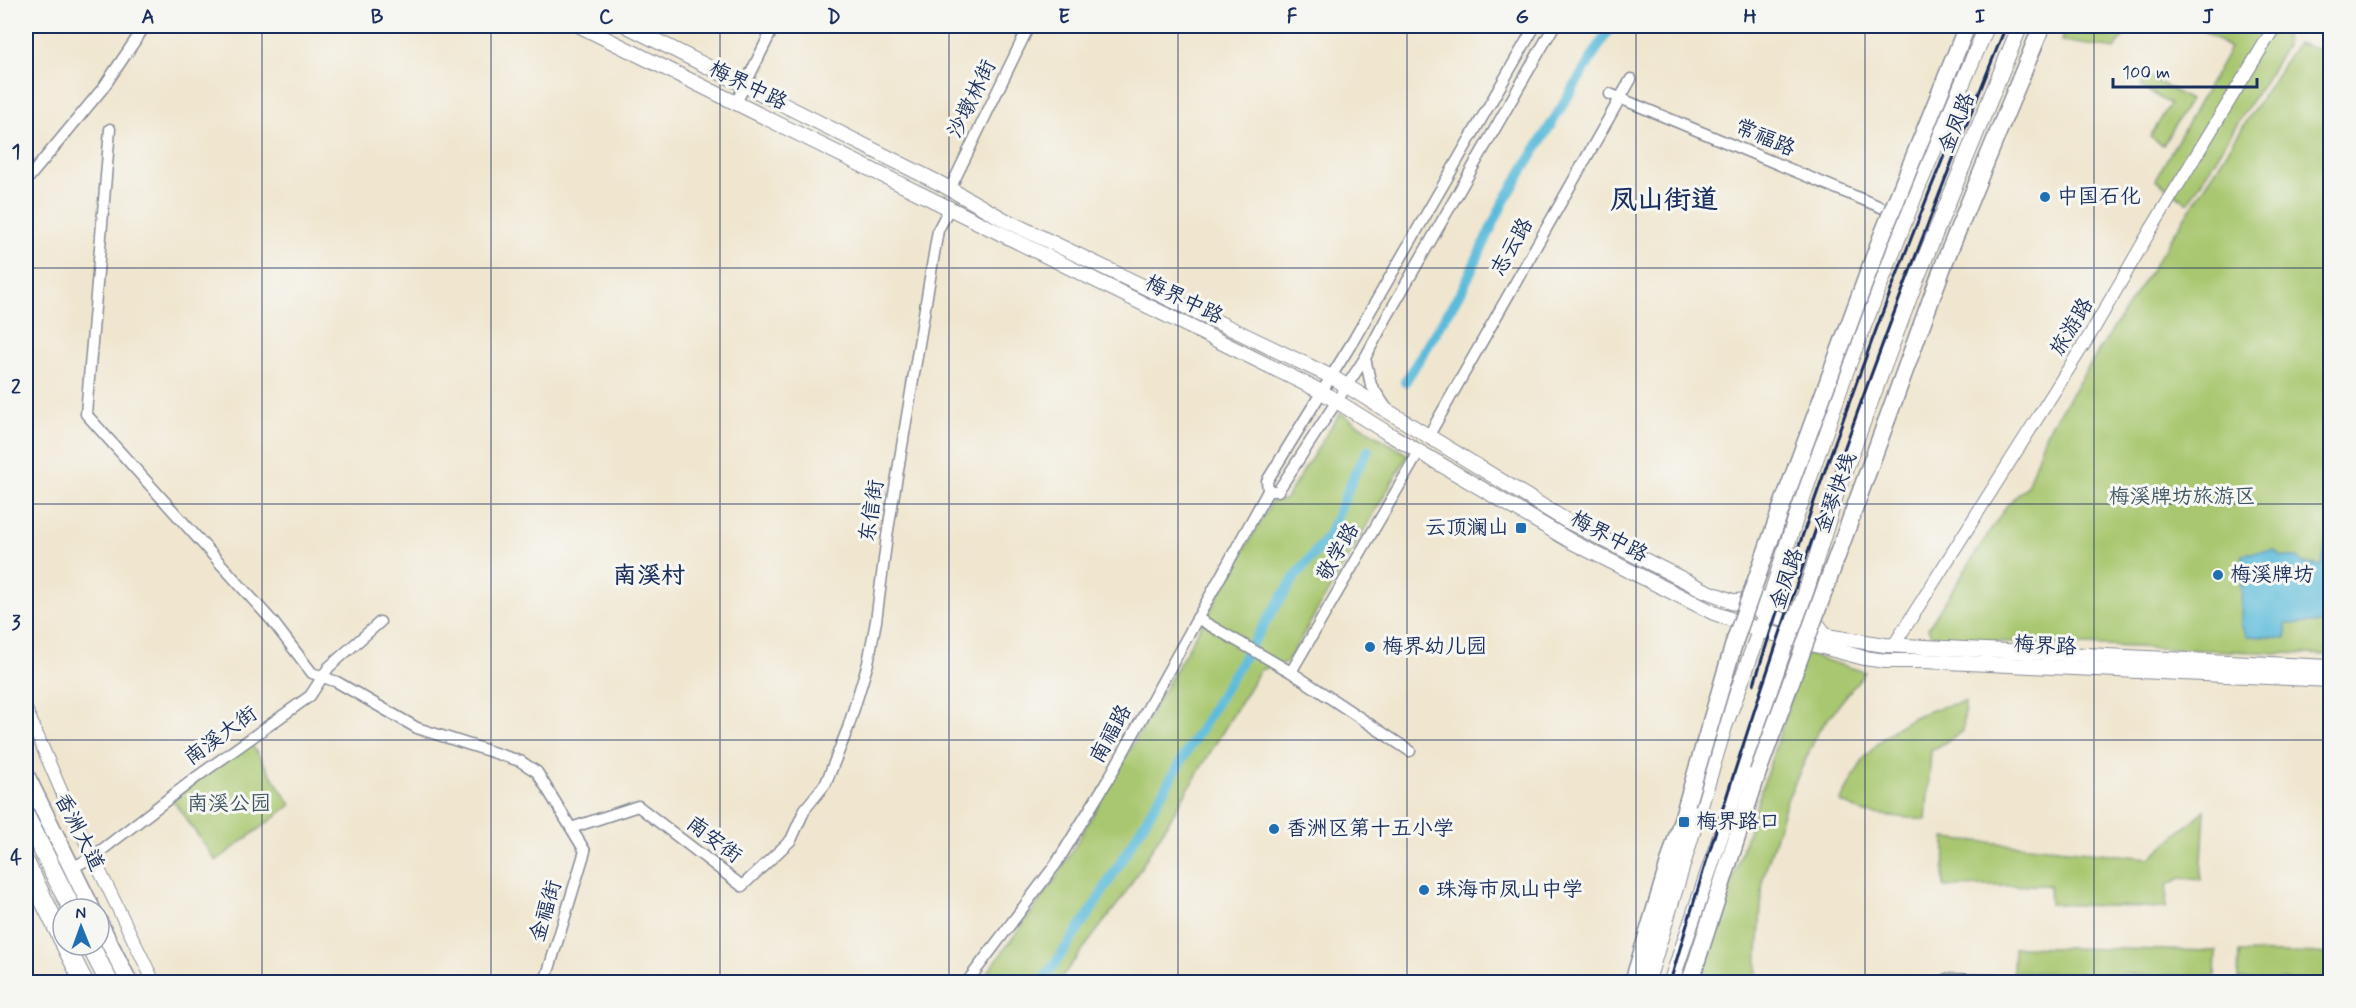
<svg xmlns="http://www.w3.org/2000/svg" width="2356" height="1008" viewBox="0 0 2356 1008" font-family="Mynerve,'LXGW WenKai TC',sans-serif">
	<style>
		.green { fill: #a9c76f; stroke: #627b66; stroke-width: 1.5 }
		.water { fill: #5cbbda; stroke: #3c759c; stroke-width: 1.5 }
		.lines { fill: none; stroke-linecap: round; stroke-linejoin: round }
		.canal { stroke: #5cbbda; stroke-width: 10 }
		.minor-casing { stroke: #868a96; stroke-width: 13 }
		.tertiary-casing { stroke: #868a96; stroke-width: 14 }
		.secondary-casing { stroke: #868a96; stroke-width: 16 }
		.primary-casing { stroke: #868a96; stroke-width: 17 }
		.trunk-casing { stroke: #868a96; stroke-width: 19 }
		.motorway-casing { stroke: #868a96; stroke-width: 20 }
		.minor { stroke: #fff; stroke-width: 10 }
		.tertiary { stroke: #fff; stroke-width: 12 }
		.secondary { stroke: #fff; stroke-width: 14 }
		.primary { stroke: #fff; stroke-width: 15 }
		.trunk { stroke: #fff; stroke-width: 16 }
		.motorway { stroke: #fff; stroke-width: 18 }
		.rail { stroke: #1b2f5e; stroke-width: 3 }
		.trunk-bridge-casing { stroke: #868a96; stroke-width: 19; stroke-linecap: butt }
		.trunk-bridge { stroke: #fff; stroke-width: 16 }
		.grid { fill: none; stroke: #1b2f5e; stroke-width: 1.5; stroke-opacity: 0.55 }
		.poi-dot { fill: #1f6fb2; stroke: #f6f6f2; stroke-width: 2 }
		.labels { text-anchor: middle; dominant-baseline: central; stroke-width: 6; stroke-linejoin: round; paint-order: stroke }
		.street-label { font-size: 21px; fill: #1b2f5e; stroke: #f6f6f2 }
		.poi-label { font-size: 21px; fill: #1b2f5e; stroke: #f6f6f2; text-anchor: start }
		.park-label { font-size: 21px; fill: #3e5562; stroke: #f6f6f2 }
		.quarter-label { font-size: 24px; font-weight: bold; fill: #1b2f5e; stroke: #f6f6f2 }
		.district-label { font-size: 27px; font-weight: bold; fill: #1b2f5e; stroke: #f6f6f2 }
		.neatline { fill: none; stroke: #1b2f5e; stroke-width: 2 }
		.grid-label { font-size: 20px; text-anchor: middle; font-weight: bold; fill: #1b2f5e }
	</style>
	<rect width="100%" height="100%" fill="#f6f6f2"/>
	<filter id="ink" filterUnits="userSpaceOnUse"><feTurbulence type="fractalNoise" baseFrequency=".0167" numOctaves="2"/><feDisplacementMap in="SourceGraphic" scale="12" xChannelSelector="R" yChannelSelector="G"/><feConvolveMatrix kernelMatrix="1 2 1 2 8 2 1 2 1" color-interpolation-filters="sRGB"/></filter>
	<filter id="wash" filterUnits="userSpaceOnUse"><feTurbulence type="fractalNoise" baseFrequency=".008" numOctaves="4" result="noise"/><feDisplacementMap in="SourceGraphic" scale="24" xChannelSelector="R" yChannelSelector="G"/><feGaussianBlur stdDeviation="1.35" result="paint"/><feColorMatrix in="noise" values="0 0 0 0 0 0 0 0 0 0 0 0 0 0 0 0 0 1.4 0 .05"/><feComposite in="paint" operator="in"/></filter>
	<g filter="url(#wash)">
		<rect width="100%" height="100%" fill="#f0e6cf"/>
		<g class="green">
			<path d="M2067 26H2130L2115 49 2061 41Z"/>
			<path d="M2196 26H2284L2286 46 2188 203 2155 180 2230 48Z"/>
			<path d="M2297 43 2330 53V655L1934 639 1928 628 2007 505 2027 486 2046 433Z"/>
			<path d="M2147 75 2190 100 2163 145 2150 137 2170 104 2141 87Z"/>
			<path d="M1340 413 1408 455 1287 662 1260 670 1123 897 1058 982H981L1057 877 1273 500H1285Z"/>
			<path d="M1805 654 1865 672 1819 730 1787 800 1763 878 1756 982H1700Z"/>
			<path d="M1965 702 1963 731 1931 751 1926 820 1865 813 1840 802C1849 787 1857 767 1868 754 1898 721 1922 709 1965 702Z"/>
			<path d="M250 742 291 805 216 861 172 799Z"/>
			<path d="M2205 810 2201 880 2181 878 2167 885 2166 908 2050 904 2049 885 1944 887 1945 838 2150 858Z"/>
			<path d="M2014 947 2216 951 2215 976 2013 972Z"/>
			<path d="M2239 952 2330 954V981L2238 979Z"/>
		</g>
		<path class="water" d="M2330 534V623H2286V638L2247 636 2241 625 2242 554 2274 550 2282 557H2298L2303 563 2322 566 2325 545Z"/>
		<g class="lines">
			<g class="canal">
				<path d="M1405 382 1462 290 1503 203 1611 26"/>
				<path d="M1042 982 1091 911 1253 642 1295 577 1329 535 1355 473 1368 450"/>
			</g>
		</g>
	</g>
	<g filter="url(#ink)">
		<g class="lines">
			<g class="minor-casing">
				<g id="minor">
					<path d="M1610 94 1895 213"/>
					<path d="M736 103 774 26"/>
					<path d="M110 129 86 414 273 622 312 673 337 682 417 728 520 761 537 772 585 851 545 982"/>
					<path d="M26 181 103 88 145 26"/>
					<path d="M950 189 1029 26"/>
					<path d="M1365 358 1278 491H1268L1267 481 1353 341 1535 26"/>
					<path d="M1387 409 1371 385 1365 358 1388 315 1554 26"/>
					<path d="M1429 435 1631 79"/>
					<path d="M1197 618 1291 672 1410 751"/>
					<path d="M1291 672 1419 452"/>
					<path d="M571 828 638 806 742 886 791 840 805 809 826 783 848 728 868 663 876 621 887 536 938 230 949 209"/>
					<path d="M72 868 94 856 198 776 310 696 329 667 380 622"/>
					<path d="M26 973 30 982"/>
					<path d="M1946 979 2068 982"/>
					<path d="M967 982 1056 864 1109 778 1268 491"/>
				</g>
			</g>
			<g class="tertiary-casing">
				<g id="tertiary">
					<path d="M1894 645 2093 330 2150 231 2275 26"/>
					<path d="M26 709 66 802 154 982"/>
				</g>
			</g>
			<g class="secondary-casing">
				<g id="secondary">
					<path d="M580 26 1322 392 1389 434 1574 543 1714 613 1760 630 1864 658 1886 661H1925L2330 680"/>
					<path d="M627 26 941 184 1005 220 1332 377 1567 521 1706 591 1826 636 1885 645 2330 667"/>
				</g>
			</g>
			<g class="primary-casing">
				<g id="primary">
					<path d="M1732 602 1760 599"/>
					<path d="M1807 612 1826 636"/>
					<path d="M1647 982 1724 728 1760 630 1797 514 1846 371 1918 187 1987 26"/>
					<path d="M1671 982 1788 637 1805 595 1837 491 1914 285 2020 26"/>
				</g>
			</g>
			<g class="trunk-casing">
				<g id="trunk">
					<path d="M26 775 92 909"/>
					<path d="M99 922 129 982"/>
					<path d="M1633 982 1687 803"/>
					<path d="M1690 982 1758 772"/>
				</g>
			</g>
			<g class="motorway-casing">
				<g id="motorway">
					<path d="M26 817 72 909"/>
					<path d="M26 864 63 940"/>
					<path d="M65 945 84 982"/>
					<path d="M90 945 109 982"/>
				</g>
			</g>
			<use href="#minor" class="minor"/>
			<use href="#tertiary" class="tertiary"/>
			<use href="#secondary" class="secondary"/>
			<use href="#primary" class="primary"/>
			<use href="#trunk" class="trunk"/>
			<use href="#motorway" class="motorway"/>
			<g class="rail">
				<path d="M1754 684C1815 489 1885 298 1963 109"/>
				<path d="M1670 982C1765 658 1879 339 2006 26"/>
			</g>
			<g class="trunk-bridge-casing">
				<g id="trunk-bridge">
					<path d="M1758 772 1945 261 2042 26"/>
					<path d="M1687 803 1735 640 1782 506 1881 238 1967 26"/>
				</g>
			</g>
			<use href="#trunk-bridge" class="trunk-bridge"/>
		</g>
	</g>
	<path class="grid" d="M262 26V982M491 26V982M720 26V982M949 26V982M1178 26V982M1407 26V982M1636 26V982M1865 26V982M2094 26V982M26 268H2330M26 504H2330M26 740H2330"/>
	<g class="poi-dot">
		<circle cx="2045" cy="197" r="6"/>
		<rect x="1515" y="522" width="12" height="12" rx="3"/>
		<circle cx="2218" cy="575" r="6"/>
		<circle cx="1370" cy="647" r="6"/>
		<rect x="1678" y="816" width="12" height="12" rx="3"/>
		<circle cx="1274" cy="829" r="6"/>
		<circle cx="1424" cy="890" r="6"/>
	</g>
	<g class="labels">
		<g class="street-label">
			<text transform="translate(748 86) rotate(26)">梅界中路</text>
			<text transform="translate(972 99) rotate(-64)">沙墩林街</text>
			<text transform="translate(1957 123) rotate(-68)">金凤路</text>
			<text transform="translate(1765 138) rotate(23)">常福路</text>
			<text transform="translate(1512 247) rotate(-60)">志云路</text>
			<text transform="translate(1184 300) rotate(26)">梅界中路</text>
			<text transform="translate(2072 327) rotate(-59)">旅游路</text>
			<text transform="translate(1836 493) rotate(-70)">金琴快线</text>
			<text transform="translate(872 511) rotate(-81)">东信街</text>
			<text transform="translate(1609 537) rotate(28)">梅界中路</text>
			<text transform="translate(1338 552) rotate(-60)">敬学路</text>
			<text transform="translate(1787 579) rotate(-71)">金凤路</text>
			<text transform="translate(2045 646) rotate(3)">梅界路</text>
			<text transform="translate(1111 734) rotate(-61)">南福路</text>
			<text transform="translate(221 736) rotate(-36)">南溪大街</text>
			<text transform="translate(79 832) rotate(63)">香洲大道</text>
			<text transform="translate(714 840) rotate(37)">南安街</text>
			<text transform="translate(546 911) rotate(-73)">金福街</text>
		</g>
		<g class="poi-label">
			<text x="2057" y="197">中国石化</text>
			<text x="1509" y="528" text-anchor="end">云顶澜山</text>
			<text x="2230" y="575">梅溪牌坊</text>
			<text x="1382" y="647">梅界幼儿园</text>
			<text x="1696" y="822">梅界路口</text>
			<text x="1286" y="829">香洲区第十五小学</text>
			<text x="1436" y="890">珠海市凤山中学</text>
		</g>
		<g class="park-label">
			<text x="2182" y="497">梅溪牌坊旅游区</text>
			<text x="229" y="804">南溪公园</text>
		</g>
		<g class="quarter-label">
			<text x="649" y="576">南溪村</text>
		</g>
		<g class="district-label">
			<text x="1664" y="200">凤山街道</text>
		</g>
	</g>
	<rect width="2356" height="1008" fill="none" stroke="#f6f6f2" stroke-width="66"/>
	<g transform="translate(81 927) rotate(359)"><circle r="28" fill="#f6f6f2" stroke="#9ea6b7" stroke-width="1.5"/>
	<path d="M0-4.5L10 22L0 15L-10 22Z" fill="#1f6fb2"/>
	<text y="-9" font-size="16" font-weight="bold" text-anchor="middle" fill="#1b2f5e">N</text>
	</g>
	<path d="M2113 78v9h144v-9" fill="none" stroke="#1b2f5e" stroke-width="3"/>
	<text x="2122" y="78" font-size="18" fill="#1b2f5e" stroke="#f6f6f2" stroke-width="4.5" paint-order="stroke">100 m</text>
	<rect x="33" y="33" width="2290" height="942" class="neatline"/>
	<g class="grid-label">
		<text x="148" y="23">A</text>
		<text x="377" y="23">B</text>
		<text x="606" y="23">C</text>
		<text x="834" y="23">D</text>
		<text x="1064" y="23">E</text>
		<text x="1292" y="23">F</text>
		<text x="1522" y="23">G</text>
		<text x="1750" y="23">H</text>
		<text x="1980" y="23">I</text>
		<text x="2208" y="23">J</text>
		<text x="16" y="158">1</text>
		<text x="16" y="393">2</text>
		<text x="16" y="629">3</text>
		<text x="16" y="864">4</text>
	</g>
</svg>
